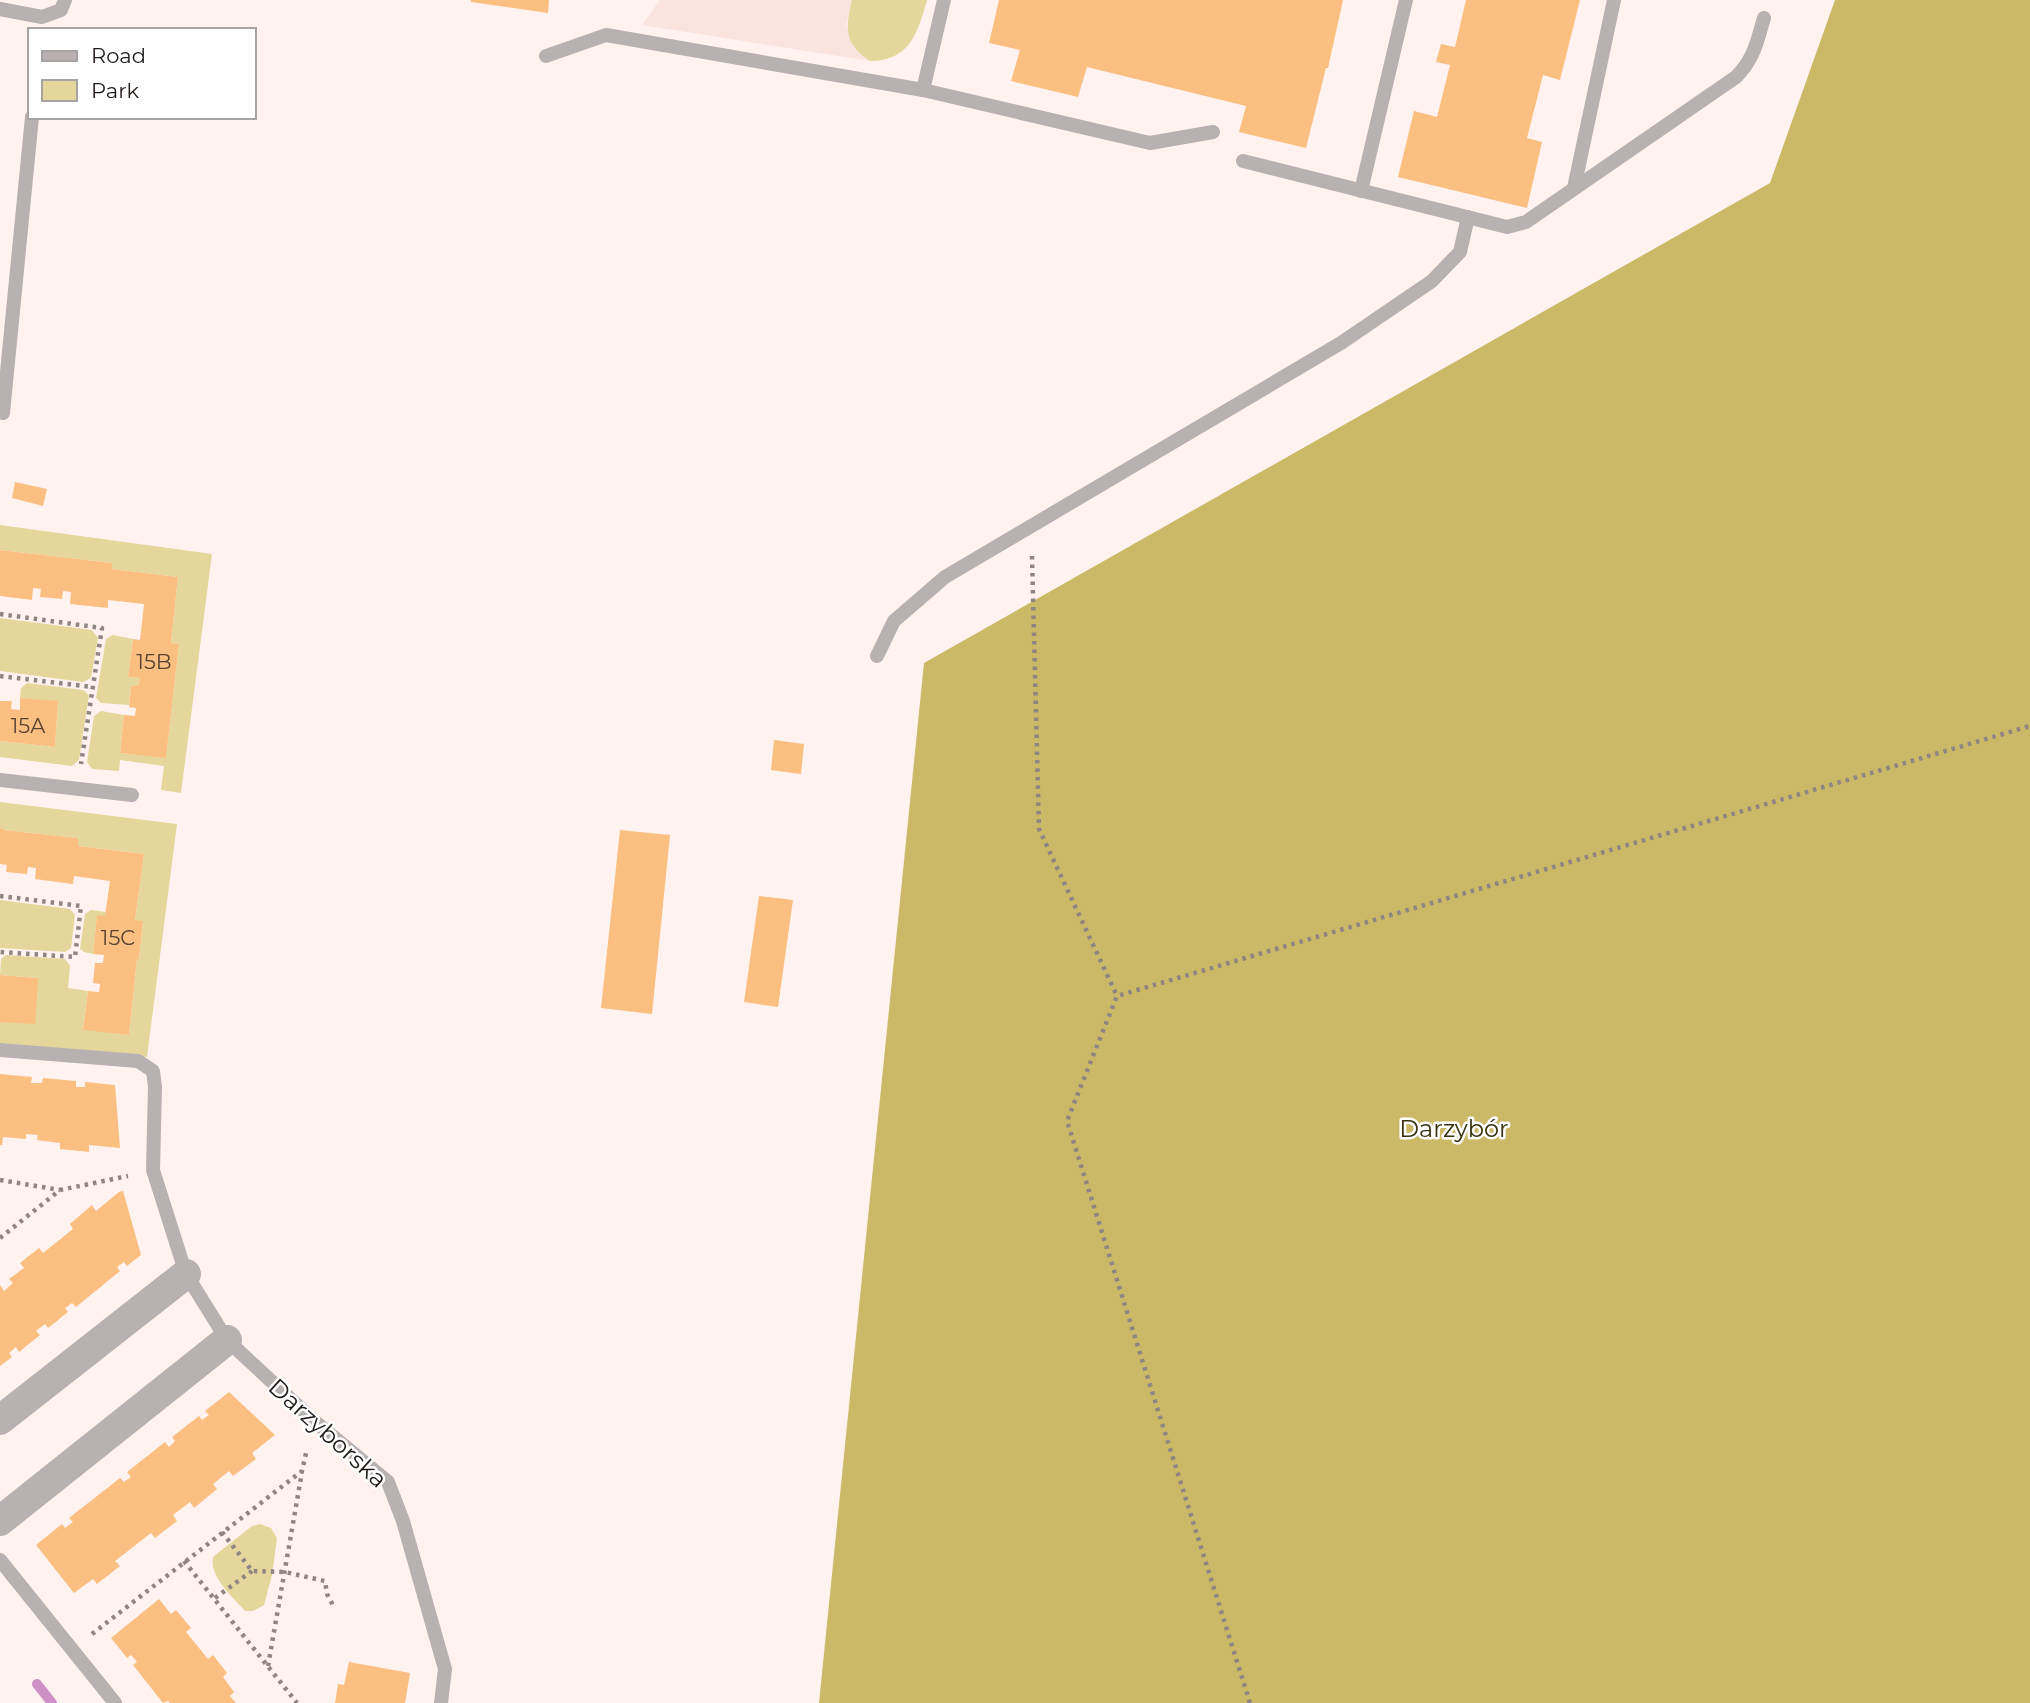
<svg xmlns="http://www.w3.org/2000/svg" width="2030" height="1703" viewBox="0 0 2030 1703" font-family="Montserrat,sans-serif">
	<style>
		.built { fill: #fbe4de }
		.green { fill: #e5d79b }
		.forest { fill: #ccb968 }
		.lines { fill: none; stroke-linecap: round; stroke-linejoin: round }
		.stream { stroke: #cd90c7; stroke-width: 10 }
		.building { fill: #fcbf82 }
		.path { stroke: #8f8583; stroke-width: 4.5; stroke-dasharray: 3.5 5; stroke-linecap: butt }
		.service { stroke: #b9b0b2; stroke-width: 14 }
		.minor { stroke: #b9b0b2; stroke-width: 30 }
		.labels { text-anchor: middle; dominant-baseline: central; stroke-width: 5; stroke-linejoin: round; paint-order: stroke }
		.number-label { font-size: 21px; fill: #584333 }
		.park-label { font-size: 24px; fill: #3b330f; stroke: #fff }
		.street-label { font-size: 24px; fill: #211a19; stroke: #fff }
	</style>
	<rect width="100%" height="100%" fill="#fff2ef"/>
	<path class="built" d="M660 0H852L846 25 859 52 870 61 642 25Z"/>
	<g class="green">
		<path d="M852 0H927C918 32 910 61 870 61 844 43 845 29 852 0Z"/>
		<path d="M0 525 212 554 181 793 161 790 164 766 120 760 119 771 92 769 87 762 94 716 101 711 124 715 120 753 166 757 179 644 171 643 178 577 112 569V563L0 550Z"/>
		<path d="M0 618 92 630 98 638 91 678 83 682 0 671Z"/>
		<path d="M113 635 133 639 128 677 140 678 138 686H131L129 705 101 703 96 698 106 639Z"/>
		<path d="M27 683 83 690 89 695 79 760 72 766 0 757V741L55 747 58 702 20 698 21 688Z"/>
		<path d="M0 802 177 824 147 1057 0 1043V1022L38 978 0 975 1 959 6 955 65 959 70 966 68 988 88 991 83 1029 129 1035 137 959H139L143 922 135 920 144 854 78 846V838L3 830 0 828Z"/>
		<path d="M0 900 70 909 75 915 71 948 65 952 0 948Z"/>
		<path d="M91 910 106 912 105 916H97L93 954 84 952 80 949 85 914Z"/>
		<path d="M260 1524 271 1528 277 1538 272 1575 264 1605 253 1611H245C234 1599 206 1573 214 1556L252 1526Z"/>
	</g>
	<path class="forest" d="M1835 0H2030V1703H819L924 663 1770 183Z"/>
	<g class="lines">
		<path class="stream" d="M37 1684 52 1703"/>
	</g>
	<g class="building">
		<path d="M471 0H549L548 13 471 2Z"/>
		<path d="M999 0H1343L1328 68H1326L1306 148 1239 132 1246 106 1087 67 1078 97 1011 81 1020 50 989 43Z"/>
		<path d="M1466 0H1580L1560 80 1543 75 1527 138 1542 142 1527 208 1398 177 1414 111 1437 117 1450 65 1436 62 1441 44 1455 47Z"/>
		<path d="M15 482 47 489 43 506 12 498Z"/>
		<path d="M0 550 112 563V569L178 577 171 643 179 644 166 758 120 753 124 715 135 716 136 708 129 707 131 686H138L140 678 128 677 133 639 140 640 144 604 108 600V608L70 604 71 592 63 591 62 599 40 597 41 589 33 588 32 600 0 596Z"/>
		<path d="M20 698 58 701 55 747 0 741V701H12L11 709 20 710Z"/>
		<path d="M774 740 804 744 801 774 771 770Z"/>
		<path d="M0 828 3 829V830L78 838V846L144 854 135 920 143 921 139 959H137L129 1035 83 1030 88 991 99 992 100 984 93 983 95 963H103L104 955 93 954 97 915 105 916 110 881 74 876 73 884 35 879 36 868 28 867 27 874 6 872 7 865 0 864Z"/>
		<path d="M620 830 670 835 652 1014 601 1008Z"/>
		<path d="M759 896 793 900 778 1007 744 1002Z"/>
		<path d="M0 975 38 978 35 1024 0 1022Z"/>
		<path d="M0 1074 32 1077 31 1083H42L43 1078 76 1081V1087H85V1082L115 1085 120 1148 89 1145V1152L60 1149V1143L37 1140 38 1135 26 1134V1139L3 1137 2 1145H0Z"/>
		<path d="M123 1191 141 1255 127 1266 124 1262 117 1267 120 1271 76 1307 72 1303 65 1308 68 1312 48 1328 45 1324 36 1331 40 1335 19 1352 16 1347 9 1353 12 1357 0 1366V1285L4 1291 13 1283 9 1279 24 1268 20 1263 39 1248 43 1253 73 1229 70 1224 92 1205 96 1211 119 1192Z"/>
		<path d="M229 1392 275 1435 252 1453 256 1459 233 1476 229 1471 213 1484 217 1489 194 1508 190 1502 173 1515 177 1521 155 1538 151 1533 115 1561 120 1566 97 1584 93 1579 74 1593 36 1545 62 1524 65 1528 73 1522 69 1518 120 1478 124 1482 131 1477 127 1472 165 1442 169 1447 175 1441 172 1437 199 1416 202 1420 209 1415 205 1411Z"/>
		<path d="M159 1599 171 1614 176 1610 191 1628 186 1632 208 1659 213 1655 227 1673 223 1677 234 1692 230 1696 236 1703H170L168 1701 163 1703 133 1665 137 1662 131 1655 127 1658 111 1638Z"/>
		<path d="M349 1662 410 1673 405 1703H335L338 1684 344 1685Z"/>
	</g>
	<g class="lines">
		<g class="path">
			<path d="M1032 556 1039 829 1117 996"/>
			<path d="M0 614 102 628 81 764"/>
			<path d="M0 676 93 687"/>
			<path d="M0 896 81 906 75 957 0 952"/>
			<path d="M0 1180 60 1190"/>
			<path d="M0 1238 60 1190 128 1176"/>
			<path d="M222 1532 252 1571 285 1572 325 1581 327 1594 334 1607"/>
			<path d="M184 1561 297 1703"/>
			<path d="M215 1598 252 1571"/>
			<path d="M92 1634 302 1471 307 1449"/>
			<path d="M268 1666 302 1472"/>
			<path d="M1250 1703 1067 1121 1117 996 2030 726"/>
		</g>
		<g class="service">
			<path d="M0 9 42 17 61 10 65 0"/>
			<path d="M546 56 606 35 923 90 1150 143 1213 132"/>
			<path d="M923 90 944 0"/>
			<path d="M1243 161 1507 227 1526 222 1736 77C1754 59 1757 42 1764 18"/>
			<path d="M1574 188 1614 0"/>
			<path d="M1361 191 1406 0"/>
			<path d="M3 413 32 117"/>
			<path d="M877 656 894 621 945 577 1341 343 1432 281 1460 252 1468 217"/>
			<path d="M0 780 132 795"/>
			<path d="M0 1050 138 1061 153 1071 155 1087 153 1170 186 1274 227 1340 313 1420 388 1482 403 1521 445 1669 441 1703"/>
			<path d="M0 1560 115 1703"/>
		</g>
		<g class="minor">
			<path d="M0 1420 186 1274"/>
			<path d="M0 1521 227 1340"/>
		</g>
	</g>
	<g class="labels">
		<g class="number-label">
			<text x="154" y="661">15B</text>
			<text x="28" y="725">15A</text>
			<text x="118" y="937">15C</text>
		</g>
		<g class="park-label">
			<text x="1454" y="1128">Darzybór</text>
		</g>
		<g class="street-label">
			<text transform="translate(328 1433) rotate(42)">Darzyborska</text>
		</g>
	</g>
	<rect x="28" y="28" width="228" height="91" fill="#ffffff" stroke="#a6a3a3" stroke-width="2"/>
	<rect x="42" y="51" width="35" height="10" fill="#b9b0b2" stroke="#a6a3a3" stroke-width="2"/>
	<text x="91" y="63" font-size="21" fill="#211a19">Road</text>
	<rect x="42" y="80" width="35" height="21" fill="#e5d79b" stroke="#a6a3a3" stroke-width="2"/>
	<text x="91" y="98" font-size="21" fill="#211a19">Park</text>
</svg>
